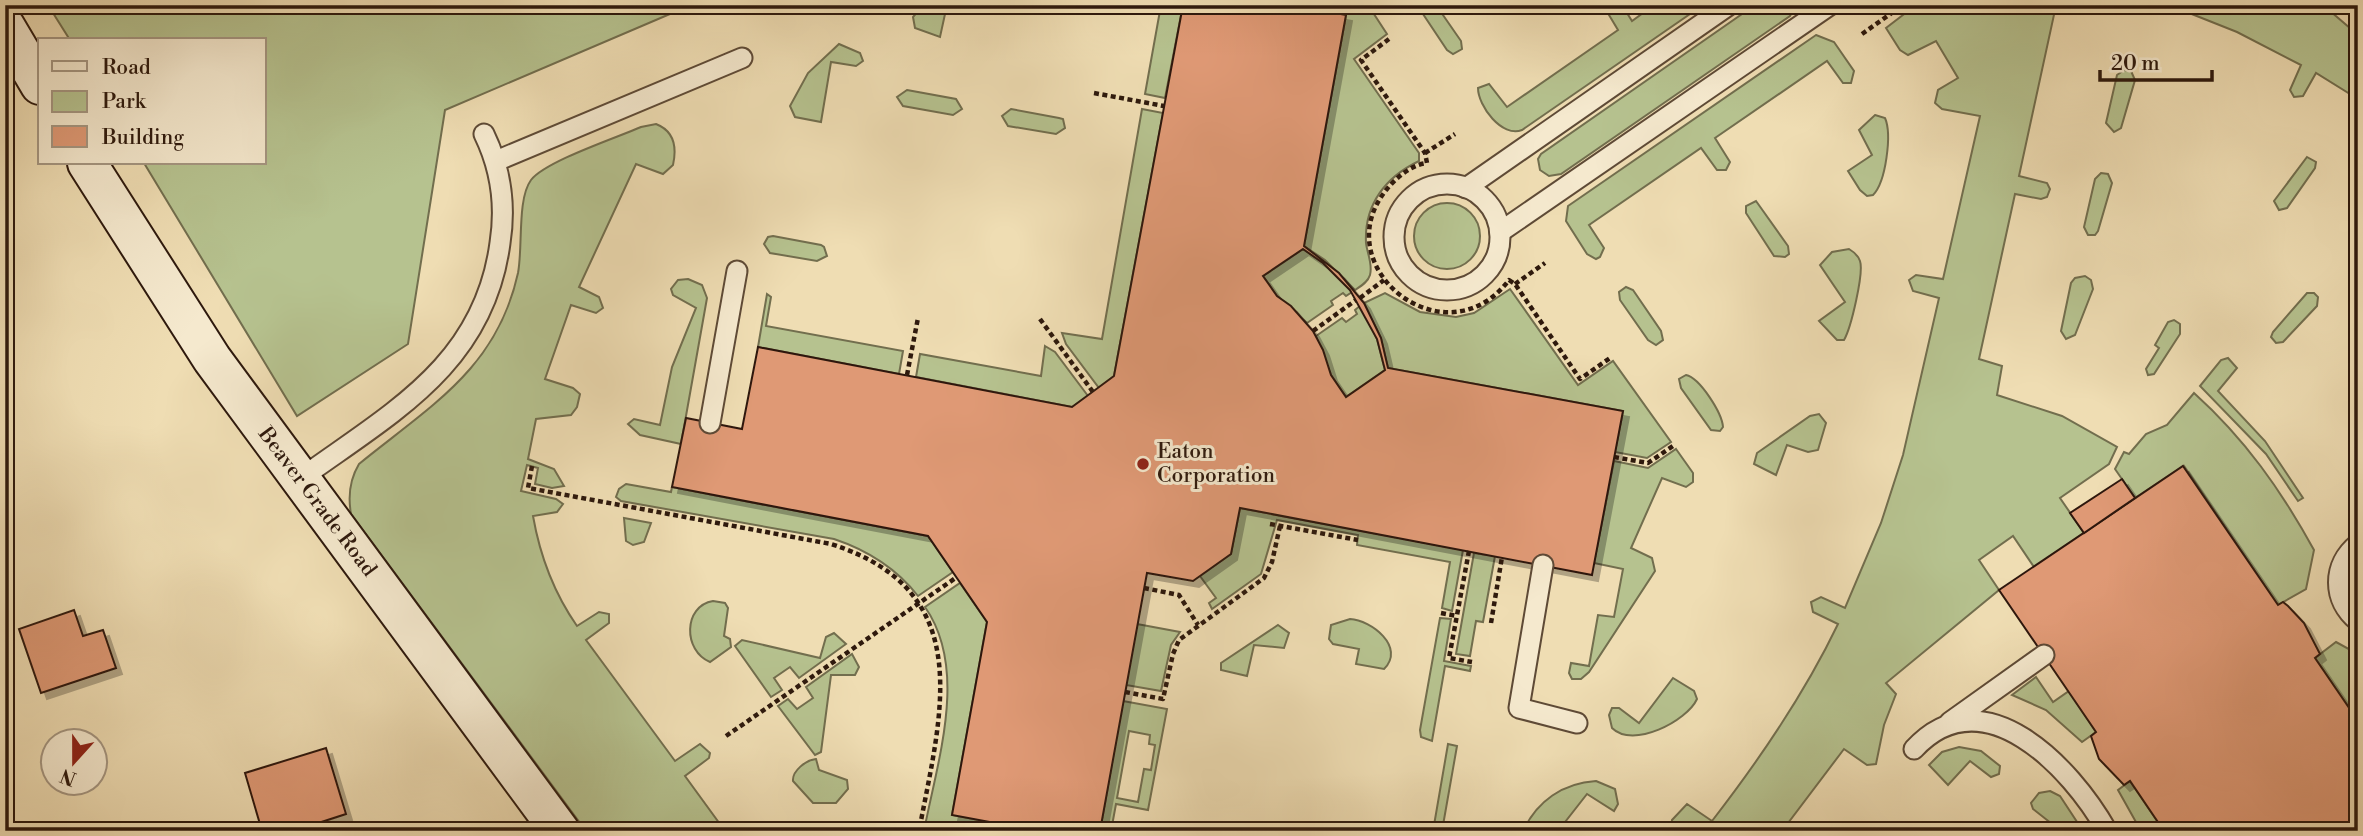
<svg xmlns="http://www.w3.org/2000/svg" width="2363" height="836" viewBox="0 0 2363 836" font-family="'Libre Bodoni',serif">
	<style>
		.green { fill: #b6c28f; stroke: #726e4e; stroke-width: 2; fill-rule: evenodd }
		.building { fill: #df9975; stroke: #2e190d; stroke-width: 2; fill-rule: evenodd; filter: url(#shadow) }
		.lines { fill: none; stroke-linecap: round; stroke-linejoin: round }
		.lane-casing { stroke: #5e4a36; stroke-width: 23 }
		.secondary-casing { stroke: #2e190d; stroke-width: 42 }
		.path { stroke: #2e190d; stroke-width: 4.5; stroke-dasharray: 5 3.5; stroke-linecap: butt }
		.lane { stroke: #f5e9ce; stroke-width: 19 }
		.secondary { stroke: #f5e9ce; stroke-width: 38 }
		.poi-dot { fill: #8f2418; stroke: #f5e9ce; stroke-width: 2.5 }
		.labels { text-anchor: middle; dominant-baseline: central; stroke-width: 6; stroke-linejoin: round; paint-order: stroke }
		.poi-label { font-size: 21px; fill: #2e190d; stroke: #f5e9ce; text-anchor: start }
		.street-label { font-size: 21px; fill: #2e190d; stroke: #f5e9ce }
	</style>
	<defs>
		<filter id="shadow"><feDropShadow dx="6" dy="6" stdDeviation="0" flood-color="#0004"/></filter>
	</defs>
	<rect width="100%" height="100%" fill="#efddb3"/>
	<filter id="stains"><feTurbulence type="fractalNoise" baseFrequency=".00286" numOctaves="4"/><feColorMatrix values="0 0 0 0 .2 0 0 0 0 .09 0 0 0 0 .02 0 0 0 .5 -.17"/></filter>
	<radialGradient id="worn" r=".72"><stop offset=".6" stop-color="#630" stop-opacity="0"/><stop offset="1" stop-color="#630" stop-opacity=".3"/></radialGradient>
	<g class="green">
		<path d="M48 5H691L445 110 408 344 297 416 144 163H264V40H70Z"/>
		<path d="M923 5H947L940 37 915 28 913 17Z"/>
		<path d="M1161 5H1183L1165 98 1145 94Z"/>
		<path d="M1294 5H1368L1387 34 1354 59 1419 153V161C1386 177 1364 204 1366 243 1367 253 1373 264 1370 275 1368 282 1361 286 1355 290L1325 260 1304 246 1346 15Z"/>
		<path d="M1417 5H1436L1461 41 1462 49 1453 54 1447 50Z"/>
		<path d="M1603 5H1622L1632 21 1654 5H1703L1522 130C1502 138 1478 106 1478 88L1489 84 1507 107 1618 30Z"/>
		<path d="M1755 5 1795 7 1790 16 1561 174 1549 176 1540 170 1538 159 1541 154Z"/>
		<path d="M1916 5H2089L2084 14 2055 10 2019 176 2047 183 2050 189 2047 197 2041 199 2015 194 1979 359 2002 366 1997 395 2062 416 2117 447 2109 464 2060 498 2084 533 2034 567 2013 536 1979 560 1999 590 1886 683 1896 694 1884 725 1876 764 1867 765 1844 749 1782 831H1671L1672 820 1687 804 1712 821C1760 759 1804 695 1838 624L1813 612 1811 602 1821 597 1845 608 1881 523 1903 455 1939 298 1913 291 1909 280 1916 275 1943 279 1980 116 1942 109 1935 103 1938 90 1958 78 1936 41 1908 55 1900 50 1886 28Z"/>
		<path d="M2169 5H2323L2358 35V99L2316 73 2303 96 2294 97 2290 90 2301 65 2237 32Z"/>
		<path d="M1816 35 1834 42 1854 71 1851 83H1843L1827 61 1715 138 1730 162 1726 170H1717L1701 148 1589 225 1604 248 1600 257 1596 259 1587 254 1566 221 1568 206Z"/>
		<path d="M839 44 860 53 863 61 856 66 831 62 821 122 795 117 790 106 808 73Z"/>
		<path d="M2124 70 2131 71 2135 80 2121 128 2114 132 2106 123 2117 75Z"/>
		<path d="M907 90 956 99 962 109 953 115 903 106 897 97Z"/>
		<path d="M1011 109 1059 118 1063 119 1065 128 1056 134 1008 126 1002 116Z"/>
		<path d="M1142 109 1163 113 1114 376 1099 388 1066 344 1062 333 1102 339Z"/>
		<path d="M1875 115 1885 118C1892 134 1886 182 1873 195L1867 196 1860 190 1848 171 1872 155 1859 130Z"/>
		<path d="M656 124C674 131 677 147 673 165L663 174 636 164 579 287 599 297 603 308 596 313 571 305 545 379 573 388 580 394 577 407 571 415 536 419 528 459 554 469 564 486 552 488 535 484 538 468 527 465 521 491 556 499 563 504 557 512 533 516C540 556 554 593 577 626L599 612 609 614V623L586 640 675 761 700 744 710 753 709 758 685 776 725 831H586L351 514C348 497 350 479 359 464 430 406 497 369 518 273 523 247 517 199 531 180 546 161 616 138 641 127Z"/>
		<path d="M2307 157 2316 162 2315 168 2287 208 2279 210 2274 201Z"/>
		<path d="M2101 173 2108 174 2112 183 2098 231 2095 235H2088L2084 227 2095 179Z"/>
		<path d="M1756 201 1788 246 1789 254 1785 257 1774 256 1746 213V206Z"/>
		<circle cx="1447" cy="236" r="33"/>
		<path d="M773 236 821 245 824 247 827 256 817 261 770 253 764 244 768 237Z"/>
		<path d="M1303 249 1323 263 1352 292 1346 296 1343 293 1331 301 1333 305 1307 323 1277 296 1263 276Z"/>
		<path d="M1849 249C1854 252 1858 255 1860 261 1864 273 1851 328 1844 340H1837L1819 321 1845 302 1820 265 1832 252Z"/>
		<path d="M2085 276 2091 280 2093 289 2075 335 2066 339 2061 331 2071 283 2075 278Z"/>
		<path d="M688 279 702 285 707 298 681 444 640 435 628 424 634 419 660 425 672 367 696 308 673 295 671 289 678 280Z"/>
		<path d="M1626 287 1633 290 1661 331 1663 340 1656 345 1648 340 1620 300 1619 292Z"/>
		<path d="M1510 289 1578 385 1613 361 1671 442 1647 458 1615 452 1623 411 1388 368 1381 338 1364 303 1385 293 1420 312 1456 317 1474 313Z"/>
		<path d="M2307 293H2314L2318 297 2317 306 2283 342 2276 343 2271 337 2273 332Z"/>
		<path d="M767 294 771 297 766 326 903 351 899 374 758 347Z"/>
		<path d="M1361 305 1377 339 1385 370 1346 397 1331 375 1316 336 1342 318 1346 322 1357 314 1355 310Z"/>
		<path d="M2174 320 2180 324V334L2154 374 2148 375 2146 369 2159 348 2155 345 2168 322Z"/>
		<path d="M1045 346 1055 352 1088 396 1072 407 916 377 920 354 1041 376Z"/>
		<path d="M2228 358 2237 368 2218 391 2265 441 2303 498 2298 501 2266 454 2200 386 2221 360Z"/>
		<path d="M1686 375C1700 378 1722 413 1723 427L1720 431 1711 430 1681 388 1679 379Z"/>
		<path d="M2194 393C2245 439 2281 490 2314 550L2306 589 2278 605 2184 466 2135 498 2115 469 2124 452 2129 454 2146 434 2167 425Z"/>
		<path d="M1819 414 1826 423 1818 450 1808 452 1787 445 1776 475 1754 464 1757 453 1810 416Z"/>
		<path d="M1676 449 1693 473V482L1686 487 1662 478 1631 548 1652 558 1655 571 1589 672 1581 679H1572L1569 673 1571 663 1589 666 1598 615 1614 617 1623 569 1594 563 1614 461 1648 468Z"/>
		<path d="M626 484 671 492 672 487 928 536 953 572 918 596C896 568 867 550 834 539L621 501 616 497 619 489Z"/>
		<path d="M1240 508 1463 550 1452 611 1442 608 1450 562 1357 545 1358 535 1277 520 1261 574 1212 609 1209 603 1216 598 1200 576 1231 554Z"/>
		<path d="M624 518 651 523 644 542 633 545 626 541Z"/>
		<path d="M1474 553 1495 556 1483 622 1476 621 1470 656 1456 654Z"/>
		<path d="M960 583 987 622 952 815 1038 831H924C937 762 969 670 925 607Z"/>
		<path d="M713 601 725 603 728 608 724 636 730 639 731 647 710 662C683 651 683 606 713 601Z"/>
		<path d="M1440 618 1451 619 1444 661 1471 666 1470 671 1445 666 1432 741 1421 737 1420 730Z"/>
		<path d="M1350 619C1371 620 1406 647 1384 669L1356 664 1359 649 1333 644 1329 639 1331 625Z"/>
		<path d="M1137 624 1180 632 1171 645 1161 691 1126 685Z"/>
		<path d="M1278 625 1289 633 1284 648 1254 645 1247 676 1221 670V663Z"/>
		<path d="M834 633 846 644 799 678 790 667 774 678 782 690 771 697 735 646 742 640 820 658 826 637Z"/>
		<path d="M2336 642 2358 654V721L2315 658Z"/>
		<path d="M852 654 859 667 855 675H831L821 752 815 755 778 706 788 699 797 709 813 698 806 687Z"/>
		<path d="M2036 677 2053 702 2069 691 2096 732 2082 742 2046 710 2012 695Z"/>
		<path d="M1673 678 1694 691 1697 699C1687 721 1633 749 1612 728L1609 715 1612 708H1619L1639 723Z"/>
		<path d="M1123 701 1167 709 1148 810 1116 804 1111 831H1100ZM1129 731 1150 735 1149 744 1155 745 1151 770 1144 769 1138 802 1117 798Z"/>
		<path d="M1448 744 1457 746 1442 831H1433Z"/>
		<path d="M1959 747 1981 751 2000 766 1999 774 1991 777 1970 761 1948 785 1929 765 1942 752Z"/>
		<path d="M816 759 819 770 847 780 848 789 836 803H813L793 781C792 771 806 760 816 759Z"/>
		<path d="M1596 781 1615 789 1618 804 1614 811 1587 794 1558 831H1523C1537 801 1563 783 1596 781Z"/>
		<path d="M2130 781 2164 831H2141L2118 790Z"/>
		<path d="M2050 791 2060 796 2083 831H2061L2033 809 2031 803 2039 793Z"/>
	</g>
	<g class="building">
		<path d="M1183 5H1294L1346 15 1304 246 1339 273 1364 303 1381 338 1388 368 1623 411 1592 575 1240 508 1231 554 1200 576 1193 581 1147 573 1100 831H1038L952 815 987 622 928 536 672 487 686 418 742 429 758 347 1072 407 1114 376ZM1303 249 1323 263 1350 290 1377 339 1385 370 1346 397 1331 375 1323 350 1313 331 1291 306 1277 296 1263 276Z"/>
		<path d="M2183 466 2278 605 2283 602 2288 606 2304 623 2320 654 2315 658 2358 721V831H2164L2130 781 2124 785 2099 759 2091 736 2096 732 1999 590Z"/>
		<path d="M2122 479 2135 498 2084 533 2070 513Z"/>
		<path d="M74 610 83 636 103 630 116 668 41 693 19 629Z"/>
		<path d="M326 748 346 814 303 828 304 831H262L245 773Z"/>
	</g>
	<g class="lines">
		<g class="lane-casing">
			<g id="lane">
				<path d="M496 161 742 58"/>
				<circle cx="1447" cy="237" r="53"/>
				<path d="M1466 188 1729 5"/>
				<path d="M1500 232 1830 5"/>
				<path d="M710 423 737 271"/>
				<path d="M300 479C391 413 484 365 500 243 506 205 501 169 484 134"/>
				<path d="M2358 544C2332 565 2332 600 2358 621"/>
				<path d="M1543 565 1519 708 1577 723"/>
				<path d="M1950 722 2044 655"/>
				<path d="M1914 749C1983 674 2071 767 2107 831"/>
			</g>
		</g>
		<g class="secondary-casing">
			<g id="secondary">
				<path d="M5 26 40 85"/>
				<path d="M87 163 212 359 560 831"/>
			</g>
		</g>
		<g class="path">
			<path d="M1862 34 1903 5"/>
			<path d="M1389 39 1361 60 1425 153 1427 163C1411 165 1397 177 1387 189 1323 266 1445 364 1509 280L1515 284 1580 379 1610 358"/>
			<path d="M1094 93 1164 106"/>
			<path d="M1425 153 1455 134"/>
			<path d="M1515 284 1545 263"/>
			<path d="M1360 298 1384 280"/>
			<path d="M1040 319 1093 392"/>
			<path d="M1313 331 1356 300"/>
			<path d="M907 375 918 318"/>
			<path d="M1614 457 1648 463 1673 446"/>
			<path d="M532 466 528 488 831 544C979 591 941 714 919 831"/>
			<path d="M1270 524 1358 540"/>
			<path d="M1469 551 1449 658 1472 662"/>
			<path d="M1144 588 1179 595 1198 625"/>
			<path d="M1441 613 1457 616"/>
			<path d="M1491 623 1502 557"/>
			<path d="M1125 692 1163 699 1173 654 1179 640 1264 578 1272 562 1280 526"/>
			<path d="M726 736 957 577"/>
		</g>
		<use href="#lane" class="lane"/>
		<use href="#secondary" class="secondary"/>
	</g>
	<circle class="poi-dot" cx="1143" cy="464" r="7"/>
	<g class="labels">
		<g class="poi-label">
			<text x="1157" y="452">Eaton<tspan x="1157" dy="24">Corporation</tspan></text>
		</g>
		<g class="street-label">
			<text transform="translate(317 502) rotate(53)">Beaver Grade Road</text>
		</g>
	</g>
	<rect width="2363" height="836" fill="none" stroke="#efddb3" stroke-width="28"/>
	<rect x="7" y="7" width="2349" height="822" fill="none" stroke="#2e190d" stroke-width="3.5"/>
	<rect x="14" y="14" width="2335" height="808" fill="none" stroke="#2e190d" stroke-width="2"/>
	<rect x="38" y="38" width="228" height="126" fill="#f5e9ce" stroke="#a59681" stroke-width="2"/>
	<rect x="52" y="61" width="35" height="10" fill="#f5e9ce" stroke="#a59681" stroke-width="2"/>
	<text x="102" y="74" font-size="21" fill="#2e190d">Road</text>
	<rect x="52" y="91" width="35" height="21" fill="#b6c28f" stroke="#a59681" stroke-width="2"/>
	<text x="102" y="108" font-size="21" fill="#2e190d">Park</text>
	<rect x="52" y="126" width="35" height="21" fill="#df9975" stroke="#a59681" stroke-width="2"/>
	<text x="102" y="144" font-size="21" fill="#2e190d">Building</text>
	<g transform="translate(74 762) rotate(201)"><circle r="33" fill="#f5e9ce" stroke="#a59681" stroke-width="2"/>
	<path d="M0-5L12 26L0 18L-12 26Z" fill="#8f2418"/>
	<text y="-10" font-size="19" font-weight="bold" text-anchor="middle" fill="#2e190d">N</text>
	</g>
	<path d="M2100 70v10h112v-10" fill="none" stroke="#2e190d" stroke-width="3.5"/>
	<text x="2111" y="70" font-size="21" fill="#2e190d" stroke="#f5e9ce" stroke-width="5" paint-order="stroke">20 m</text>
	<rect width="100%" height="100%" filter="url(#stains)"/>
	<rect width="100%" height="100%" fill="url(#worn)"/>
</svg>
